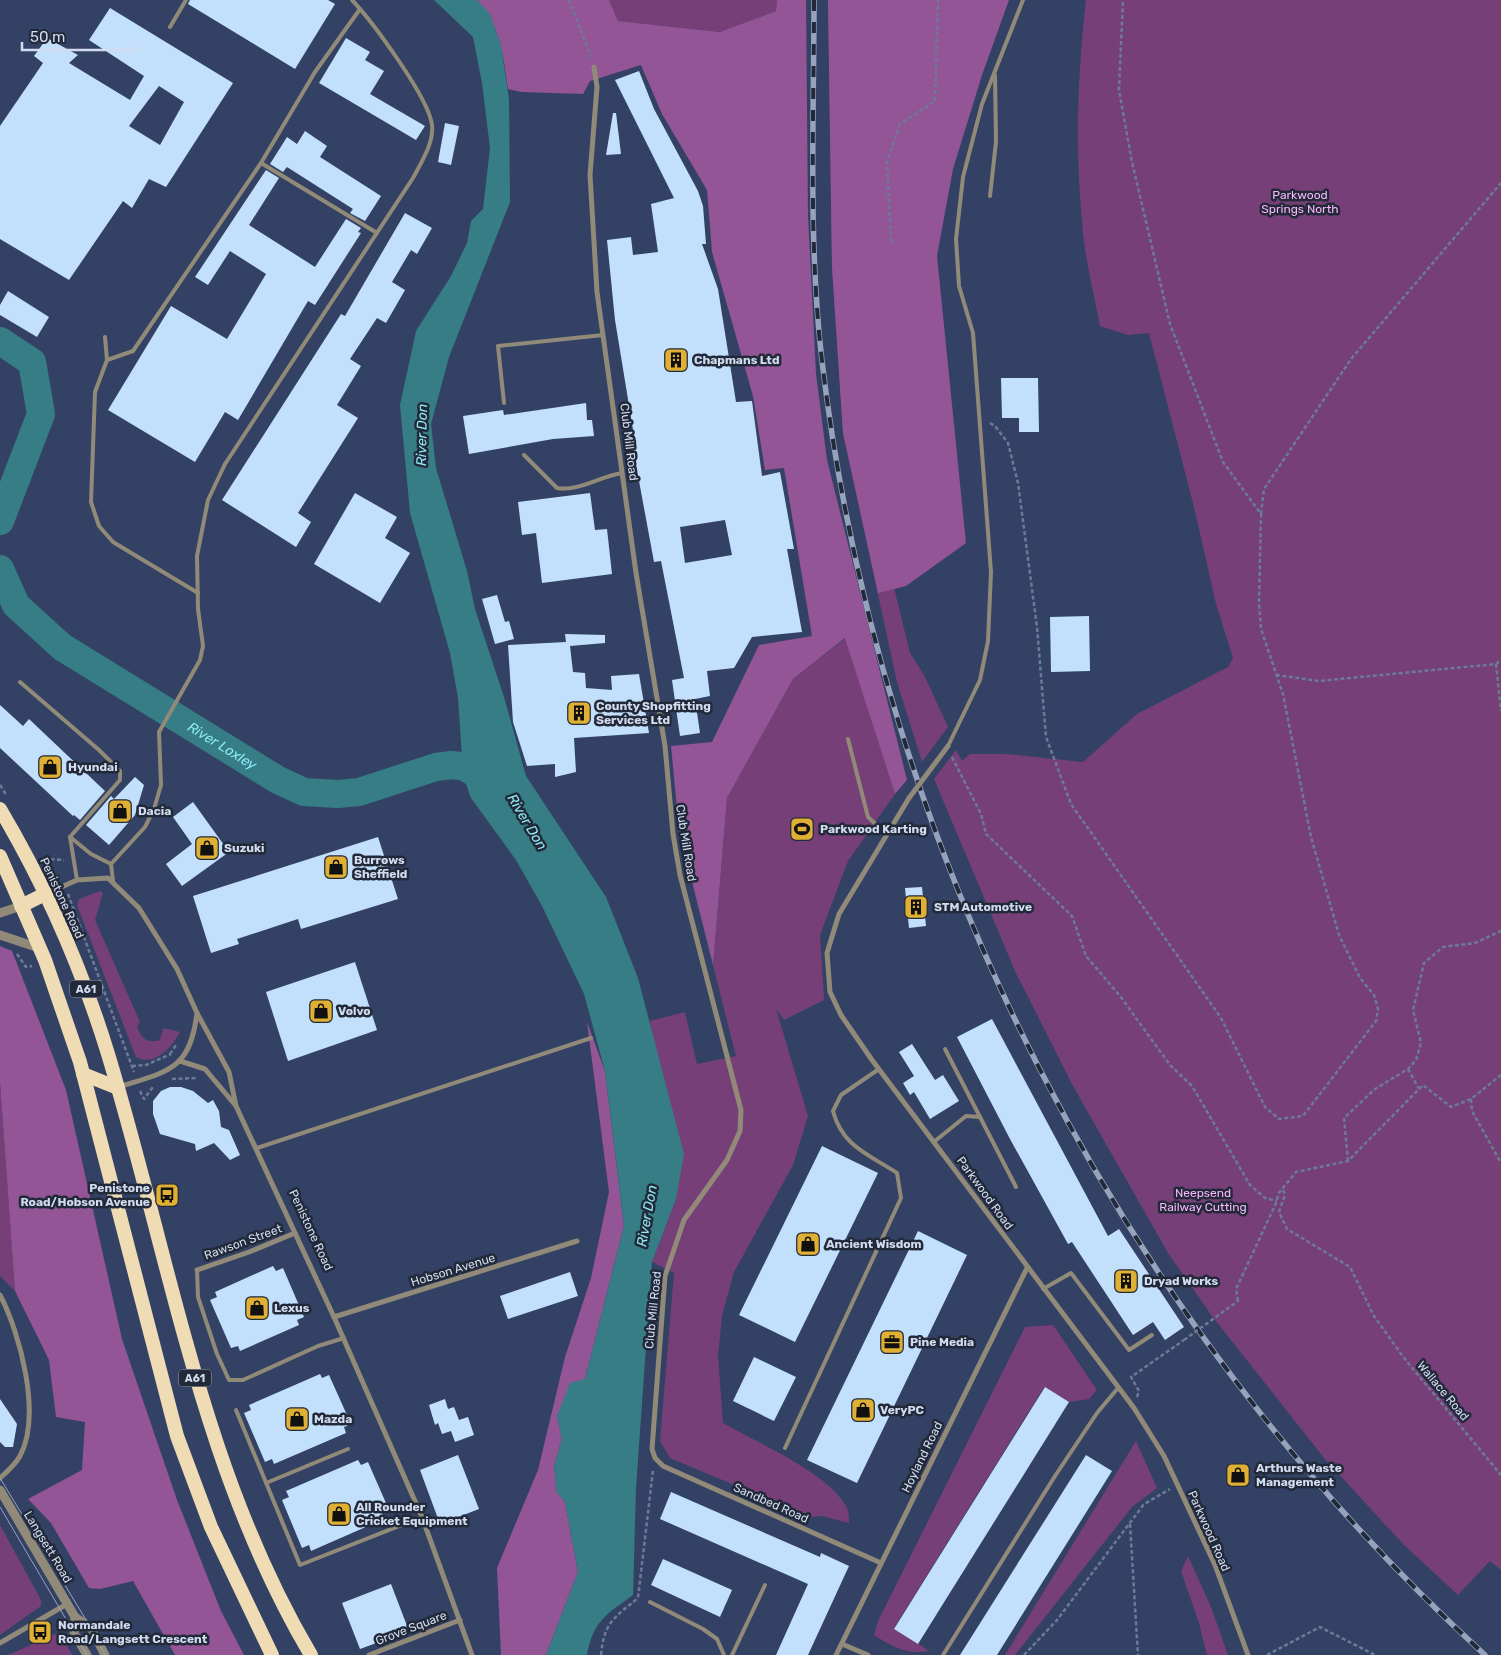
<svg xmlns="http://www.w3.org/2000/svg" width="1501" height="1655" viewBox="0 0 1501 1655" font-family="Rubik,sans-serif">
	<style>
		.green { fill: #763f78 }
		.forest { fill: #935595 }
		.water { fill: #367d86 }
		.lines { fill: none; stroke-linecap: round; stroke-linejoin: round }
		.river { stroke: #367d86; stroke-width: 28 }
		.building { fill: #c2e0fc; fill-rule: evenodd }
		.path { stroke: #6d7a97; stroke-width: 2.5; stroke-dasharray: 4 2.5; stroke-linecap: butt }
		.service { stroke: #928a78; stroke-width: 4 }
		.minor { stroke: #928a78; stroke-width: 5 }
		.tertiary { stroke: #928a78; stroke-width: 9 }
		.trunk { stroke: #f0dcb4; stroke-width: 14 }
		.tram { stroke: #97a3bd; stroke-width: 1 }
		.rail-casing { stroke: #97a3bd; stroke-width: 5.5 }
		.rail { stroke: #222939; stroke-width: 4; stroke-dasharray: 11; stroke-linecap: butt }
		.path-bridge { stroke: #6d7a97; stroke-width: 2.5; stroke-dasharray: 4 2.5; stroke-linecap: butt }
		.minor-bridge { stroke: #928a78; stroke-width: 5 }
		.labels { text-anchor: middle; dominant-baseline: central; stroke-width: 5; stroke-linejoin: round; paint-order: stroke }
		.shield { fill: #222939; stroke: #9da6ba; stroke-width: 1 }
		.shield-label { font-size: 11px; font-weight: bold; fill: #d2dcf1 }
		.park-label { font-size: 12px; fill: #fbb6fc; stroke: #222939 }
		.poi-label { font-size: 12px; font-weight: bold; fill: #d2dcf1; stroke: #222939; text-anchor: start }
		.street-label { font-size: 12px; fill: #d2dcf1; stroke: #222939 }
		.water-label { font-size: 14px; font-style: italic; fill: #8eeaf6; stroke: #222939 }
	</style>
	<rect width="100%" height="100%" fill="#334264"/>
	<g class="green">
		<path d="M609 0H777L776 11 721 32 618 21Z"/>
		<path d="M828 0 887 559 910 653 924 675 948 727 922 762 897 682 843 433 832 267Z"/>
		<path d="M1086 0H1501V1570L1490 1561 1458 1595 1403 1544 1324 1458 1212 1316 1168 1253 1073 1086 1015 971 934 779 956 750 962 761 970 754H1006L1083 762 1137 714 1228 667 1233 658 1216 604 1195 511 1149 333 1128 335 1100 326C1094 295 1086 263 1083 232 1075 155 1077 77 1086 0Z"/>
		<path d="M846 638 895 794 848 861 820 935 824 1000 784 1020 776 1009 808 1116 793 1165 734 1272 722 1316 718 1356 723 1423C756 1442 831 1474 847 1508 849 1512 849 1518 849 1523L822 1516 810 1517 670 1458 660 1441 674 1273 652 1262 676 1199 650 1021 685 1012 697 1064 736 1056 713 965 727 798 793 679Z"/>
		<path d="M100 891 103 893 95 920 140 1022 137 1026C140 1038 148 1044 160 1040L163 1028 180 1032C172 1047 155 1067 136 1057L77 905 79 899Z"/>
		<path d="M0 1082 15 1291 0 1276Z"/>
		<path d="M1053 1325 1097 1390 1089 1399 1069 1402 1044 1387 894 1628 929 1651C907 1655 892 1647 874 1635L878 1621 1025 1327Z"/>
		<path d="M1136 1441 1157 1488 1132 1507 1015 1655H1005Z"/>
		<path d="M0 1525 41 1600V1606L0 1635Z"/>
		<path d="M1188 1556 1211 1607 1228 1655H1207L1199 1623 1181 1571Z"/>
		<path d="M60 1632 72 1655H8Z"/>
	</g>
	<g class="forest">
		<path d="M477 0H609L618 21 720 32 776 11 777 0H806L808 216 816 374 827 460 907 780 895 794 845 638 793 679 727 798 713 965 679 830 671 746 712 742 759 645 812 636 784 468 765 470 753 396 712 252 707 190 662 114 641 65 590 81 583 94 521 92 508 89C503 55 501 27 477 0Z"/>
		<path d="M828 0H1009L982 75 953 169 937 256 966 543 906 586 878 593 843 433 832 267Z"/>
		<path d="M0 946 12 951 66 1090 122 1339 177 1500 221 1611 244 1655H175L133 1581 100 1589 89 1588 51 1523 28 1499 82 1470 85 1422 56 1417 49 1360 15 1291 0 1082Z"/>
		<path d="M587 1022 605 1071 624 1226 585 1379 557 1416 562 1439 554 1466 557 1492 565 1502 578 1572 546 1655H501L497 1568 538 1470 565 1357 591 1278 609 1192Z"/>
	</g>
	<path class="water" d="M434 0H477L490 14 501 45 509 99 510 202 449 357 431 424 436 468 467 571 475 609 504 697 526 776 606 897 638 978 684 1154 676 1199 652 1262 636 1488 633 1595C607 1614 593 1621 587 1655H546L578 1572 565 1502 557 1493 554 1466 562 1439 557 1416 570 1383 585 1379 624 1226 605 1071 584 994 542 906 516 860 471 798 466 784 454 777 450 758 462 757 458 698 450 653 410 513 400 405 416 331 451 276 467 243 471 221 483 209 490 148 482 83 473 37Z"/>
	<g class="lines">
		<g class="river">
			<path d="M0 341 32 362 41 414 0 521"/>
			<path id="s1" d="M0 569 16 605 62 647 278 780 304 792 338 794 359 792 436 767 451 765 487 769"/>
		</g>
	</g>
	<g class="building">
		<path d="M190 0H328L335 4 295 69 188 4Z"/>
		<path d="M110 8 233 83 166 187 149 179 132 208 123 201 69 280 0 239V126L43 63 34 56 47 38 78 55 69 63 130 100 144 76 89 40ZM159 86 184 102 160 145 129 126Z"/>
		<path d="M346 38 370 52 365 60 384 71 370 94 425 126 416 140 319 83Z"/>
		<path d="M639 71 654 109 698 191 703 206 706 244H702L718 289 736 402 752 401 762 476 780 472 794 549H787L802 632 752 637 734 668 707 671 710 696 695 699 700 733 680 736 672 680 684 678 661 561 654 562 632 443 635 442 615 320 607 240 631 237 633 255 658 252 651 204 674 198 615 80ZM725 520 732 555 685 563 680 527Z"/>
		<path d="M613 113H616L621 154 606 155Z"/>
		<path d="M445 123 459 126 451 165 438 162Z"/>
		<path d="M305 131 327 146 320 157 381 196 365 221 350 213 353 209 287 167 283 172 270 164 287 137 297 144Z"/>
		<path d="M266 170 279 178 249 225 315 267 346 219 361 228 358 232 361 233 315 305 308 301 238 420 225 412 195 462 108 410 171 306 227 339 266 274 230 251 208 285 195 277Z"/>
		<path d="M405 213 432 228 417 254 411 250 392 282 405 290 386 323 377 318 350 359 361 366 337 405 358 418 298 513 311 522 296 547 222 500 341 314 345 316Z"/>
		<path d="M8 291 49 317 37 337 0 315V305Z"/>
		<path d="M1001 378H1038L1039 432H1019V418H1002Z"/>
		<path d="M586 403 587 420H592L594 436 553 439 469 454 463 416 503 410 504 415Z"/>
		<path d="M355 493 397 517 385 538 410 553 380 603 314 564Z"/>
		<path d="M590 493 595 530 607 529 612 574 542 583 536 533 522 535 518 502Z"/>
		<path d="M497 595 505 622 509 621 514 639 495 644 482 599Z"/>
		<path d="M1089 616 1090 671 1051 672 1050 617Z"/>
		<path d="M565 634 605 635V643L570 646 573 672 585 673 586 688 612 690 611 676 639 674 649 733 574 738 576 772 555 777V764L527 766 513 722 508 645 566 642Z"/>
		<path d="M0 705 23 726 29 719 105 791 80 820 74 815 73 816 0 748Z"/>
		<path d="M135 777 144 785 135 815 109 845 86 825 111 796 114 799Z"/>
		<path d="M193 802 229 852 182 886 166 864 192 844 173 817Z"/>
		<path d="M378 837 398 899 301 929 298 919 237 939 239 944 211 953 193 896Z"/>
		<path d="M922 887 926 926 909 928 905 888Z"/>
		<path d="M355 962 377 1030 288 1061 266 992Z"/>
		<path d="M992 1019 1108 1236 1119 1229 1184 1327 1165 1340 1153 1322 1133 1335 1072 1242 1068 1244 1010 1139 957 1037Z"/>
		<path d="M912 1044 935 1080 943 1075 959 1101 930 1119 914 1092 910 1095 903 1083 914 1076 899 1052Z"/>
		<path d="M170 1087H181L193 1091 208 1103 213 1100 219 1111 221 1127 229 1130 240 1155 230 1160 214 1143 196 1151 195 1144 160 1134 153 1114V1101L161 1091Z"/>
		<path d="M822 1146 878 1173 795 1342 739 1315Z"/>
		<path d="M918 1231 967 1255 857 1483 807 1460Z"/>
		<path d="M273 1266 276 1271 283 1268 304 1317 297 1320 299 1325 240 1351 238 1346 231 1348 210 1300 217 1297 215 1292Z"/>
		<path d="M570 1272 578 1296 508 1319 500 1296Z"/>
		<path d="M754 1357 796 1377 774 1421 733 1401Z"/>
		<path d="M320 1374 322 1378 329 1375 351 1424 344 1427 346 1433 274 1464 272 1459 265 1462 244 1413 251 1410 249 1405Z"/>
		<path d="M1045 1387 1069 1402 918 1644 894 1629Z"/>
		<path d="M0 1399 17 1424 13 1447H5L0 1442Z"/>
		<path d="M445 1399 448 1409 454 1407 459 1420 468 1417 474 1435 455 1442 451 1431 442 1434 438 1423 435 1425 429 1405Z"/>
		<path d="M458 1455 479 1509 440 1524 420 1470Z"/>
		<path d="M1086 1455 1112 1471 997 1655H960Z"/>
		<path d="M358 1460 361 1465 368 1462 389 1510 382 1513 384 1519 311 1551 309 1545 302 1548 282 1500 289 1497 286 1491Z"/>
		<path d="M671 1492 820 1557 821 1553 849 1566 808 1655H776L808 1584 660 1519Z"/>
		<path d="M663 1559 732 1590 720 1617 651 1585Z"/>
		<path d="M391 1584 409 1631 360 1649 342 1603Z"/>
	</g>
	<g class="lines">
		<g class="path">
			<path d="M569 0 591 57"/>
			<path d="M891 242 887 162 900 124 935 101 938 0"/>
			<path d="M990 423 995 426 1008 443 1018 483 1037 627 1046 737 1071 804 1221 1018 1265 1107 1279 1119 1303 1116 1376 1021 1378 1009 1374 995 1360 978 1339 935 1311 837 1283 694 1261 629 1259 603 1261 514 1223 462 1170 324 1132 162 1119 90 1123 0"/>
			<path d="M1261 514 1264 489 1351 359 1501 183"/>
			<path d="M1496 664 1501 711"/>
			<path d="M1276 675 1319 681 1496 664 1501 660"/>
			<path d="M952 757 981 814 986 834 1072 916 1086 956 1120 996 1170 1065 1192 1086 1250 1185 1265 1198 1277 1201"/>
			<path d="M0 785 7 796"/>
			<path d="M44 859 64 860"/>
			<path d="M48 865 59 878"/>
			<path d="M68 894 134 1072"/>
			<path d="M17 954 26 967 32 966"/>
			<path d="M170 1054 176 1045"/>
			<path d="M132 1066 146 1065 171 1054"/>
			<path d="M1408 1069 1419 1089"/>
			<path d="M172 1079 196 1078"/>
			<path d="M140 1091 144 1099 153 1087"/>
			<path d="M1471 1099 1472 1111 1501 1163"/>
			<path d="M1348 1161 1344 1118 1375 1089 1408 1069 1416 1060 1421 1043 1413 1010 1424 963 1443 947 1475 943 1501 931"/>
			<path d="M1283 1190 1285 1195 1279 1212 1287 1229 1350 1267 1374 1316 1404 1358 1501 1475"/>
			<path d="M1238 1301 1236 1289 1277 1201 1278 1194 1296 1172 1348 1161 1423 1085 1451 1107 1471 1099 1501 1075"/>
			<path d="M1137 1397 1139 1391 1131 1377 1184 1340"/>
			<path d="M1130 1524 1138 1655"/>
			<path d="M601 1655C604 1622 614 1618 638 1598L653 1470"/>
			<path d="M1024 1655 1057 1620 1144 1504 1170 1489"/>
			<path d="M1267 1655 1320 1627 1375 1655"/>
		</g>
		<g class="service">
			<path d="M360 9 315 72 261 163 377 233"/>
			<path d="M170 27 186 0"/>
			<path d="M990 196 996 142 995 75"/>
			<path d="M105 337 107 360 95 392 91 502 99 526 113 542 198 593"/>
			<path d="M107 360 133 351 261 163"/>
			<path d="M504 403 498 346 603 335"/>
			<path d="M524 455 557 488C577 492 601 476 622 473"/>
			<path d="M20 682 99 750 120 771V780L70 837"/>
			<path d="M848 739 868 817 887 835"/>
			<path d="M948 746 980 680 988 641 991 572 973 333 959 286 956 239 963 177 982 104 1023 0"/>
			<path d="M70 837 91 854 111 864"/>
			<path d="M70 837 77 880"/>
			<path d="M113 881 111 864 145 827 154 809 161 785 159 732 200 660 203 646 198 609 197 556 208 500 225 464 413 178C421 163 434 143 432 125 429 98 372 21 352 0"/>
			<path d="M945 1049 980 1117"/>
			<path d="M935 1141 966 1116 980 1117 1016 1187"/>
			<path d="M257 1148 591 1038"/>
			<path d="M197 1270 198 1297 217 1354 229 1380H243L318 1346 344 1338"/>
			<path d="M1043 1289 1071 1273 1129 1350 1152 1335"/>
			<path d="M236 1410 300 1565 422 1517"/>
			<path d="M785 1448 901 1198 897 1173C868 1154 842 1146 833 1111L841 1095 879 1069"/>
			<path d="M266 1483 348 1449"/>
			<path d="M650 1602 703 1629 717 1639 724 1655"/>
			<path d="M732 1655 765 1585"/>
			<path d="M943 1655 1055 1476 1097 1413 1118 1388"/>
		</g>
		<g class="minor">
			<path d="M594 67 597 87 590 175 597 292 636 573 665 746 673 834 680 875 741 1110 740 1131 727 1160 684 1220 665 1276 652 1449 655 1458 663 1466 881 1563"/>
			<path d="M909 798 839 914 827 953 830 992 841 1015 872 1060 1134 1408 1164 1456 1215 1565 1248 1655"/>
			<path d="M46 894 77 880 108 878 139 908 177 969 197 1013 229 1072 236 1106 334 1317 422 1517 472 1655"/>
			<path d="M180 1061 205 1069 236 1106"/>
			<path d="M119 1087C169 1071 190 1070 197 1013"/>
			<path d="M197 1270 249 1252 295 1233"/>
			<path d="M0 1295C20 1333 42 1415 20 1456 15 1465 8 1471 0 1478"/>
			<path d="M334 1317 577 1241"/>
			<path d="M0 1643 67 1604"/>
			<path d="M842 1644 868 1655"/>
			<path d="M369 1655 460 1620"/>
			<path d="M836 1655 1027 1268"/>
		</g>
		<g class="tertiary">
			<path d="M0 913 21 906"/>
			<path d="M0 935 39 948"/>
			<path d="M0 1490 75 1617 91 1628 105 1655"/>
			<path d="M75 1617 74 1633 87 1655"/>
		</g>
		<g class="trunk">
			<path d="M0 809C45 885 82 969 108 1054 170 1257 201 1470 311 1655"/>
			<path d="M0 856 45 960 80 1062 177 1436 211 1527 272 1655"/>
			<path d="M21 906 45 894"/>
			<path d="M83 1074 118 1088"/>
		</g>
		<g class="tram">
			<path d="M0 1478 91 1628 105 1655"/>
			<path d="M0 1507 87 1655"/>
		</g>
		<g class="rail-casing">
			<path id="rail" d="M814 0C814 120 808 241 822 361 880 851 1121 1323 1485 1655"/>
		</g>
		<use href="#rail" class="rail"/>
		<path class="path-bridge" d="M1184 1340 1238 1301"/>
		<path class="minor-bridge" d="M909 798 948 746"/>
	</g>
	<defs>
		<g id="building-square" transform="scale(1.25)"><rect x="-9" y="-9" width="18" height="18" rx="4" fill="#e0b034" stroke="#222939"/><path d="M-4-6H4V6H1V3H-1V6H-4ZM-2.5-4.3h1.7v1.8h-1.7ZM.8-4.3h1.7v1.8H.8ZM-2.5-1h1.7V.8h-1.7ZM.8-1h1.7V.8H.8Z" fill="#111"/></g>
		<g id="shop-square" transform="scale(1.25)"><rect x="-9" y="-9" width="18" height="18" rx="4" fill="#e0b034" stroke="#222939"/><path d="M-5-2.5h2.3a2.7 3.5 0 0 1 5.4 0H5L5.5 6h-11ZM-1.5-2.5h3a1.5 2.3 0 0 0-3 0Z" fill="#111"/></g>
		<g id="stadium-square" transform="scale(1.25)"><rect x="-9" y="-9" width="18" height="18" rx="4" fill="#e0b034" stroke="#222939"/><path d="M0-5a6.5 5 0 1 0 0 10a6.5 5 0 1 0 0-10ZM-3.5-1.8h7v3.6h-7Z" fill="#111"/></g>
		<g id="bus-square" transform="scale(1.25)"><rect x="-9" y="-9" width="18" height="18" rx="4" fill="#e0b034" stroke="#222939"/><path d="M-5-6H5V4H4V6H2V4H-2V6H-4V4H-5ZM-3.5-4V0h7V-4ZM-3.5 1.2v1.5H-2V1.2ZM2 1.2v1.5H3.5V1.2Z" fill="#111"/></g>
		<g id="office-square" transform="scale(1.25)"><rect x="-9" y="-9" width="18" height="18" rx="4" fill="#e0b034" stroke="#222939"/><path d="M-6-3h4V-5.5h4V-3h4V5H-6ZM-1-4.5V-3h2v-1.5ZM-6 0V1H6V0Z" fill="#111"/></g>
	</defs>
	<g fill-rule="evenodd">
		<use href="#building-square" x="676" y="360"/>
		<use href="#building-square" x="579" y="713"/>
		<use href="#shop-square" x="50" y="767"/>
		<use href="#shop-square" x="120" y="811"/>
		<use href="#stadium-square" x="802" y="829"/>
		<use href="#shop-square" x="207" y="848"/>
		<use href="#shop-square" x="336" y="867"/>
		<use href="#building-square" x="916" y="907"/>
		<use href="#shop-square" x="321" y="1011"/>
		<use href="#bus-square" x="167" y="1195"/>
		<use href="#shop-square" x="808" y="1244"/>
		<use href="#building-square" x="1126" y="1281"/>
		<use href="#shop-square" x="257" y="1308"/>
		<use href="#office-square" x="892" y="1342"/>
		<use href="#shop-square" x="863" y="1410"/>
		<use href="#shop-square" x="297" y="1419"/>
		<use href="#shop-square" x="1238" y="1475"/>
		<use href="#shop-square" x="339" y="1514"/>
		<use href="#bus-square" x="40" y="1632"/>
	</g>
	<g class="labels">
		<g class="shield">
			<rect x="70" y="980.5" width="32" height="17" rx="4"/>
			<rect x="179" y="1369.5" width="32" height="17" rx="4"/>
		</g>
		<g class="shield-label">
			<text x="86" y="989">A61</text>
			<text x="195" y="1378">A61</text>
		</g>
		<g class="park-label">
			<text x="1300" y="195">Parkwood<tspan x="1300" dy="14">Springs North</tspan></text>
			<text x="1203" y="1193">Neepsend<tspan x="1203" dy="14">Railway Cutting</tspan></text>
		</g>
		<g class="poi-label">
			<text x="694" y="360">Chapmans Ltd</text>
			<text x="596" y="706">County Shopfitting<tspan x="596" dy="14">Services Ltd</tspan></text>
			<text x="68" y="767">Hyundai</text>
			<text x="138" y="811">Dacia</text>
			<text x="820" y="829">Parkwood Karting</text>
			<text x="224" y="848">Suzuki</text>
			<text x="354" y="860">Burrows<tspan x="354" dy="14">Sheffield</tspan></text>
			<text x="934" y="907">STM Automotive</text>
			<text x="338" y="1011">Volvo</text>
			<text x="150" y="1188" text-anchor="end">Penistone<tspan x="150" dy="14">Road/Hobson Avenue</tspan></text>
			<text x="826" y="1244">Ancient Wisdom</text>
			<text x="1144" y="1281">Dryad Works</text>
			<text x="274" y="1308">Lexus</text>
			<text x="910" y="1342">Pine Media</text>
			<text x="880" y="1410">VeryPC</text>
			<text x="314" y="1419">Mazda</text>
			<text x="1256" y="1468">Arthurs Waste<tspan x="1256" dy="14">Management</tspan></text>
			<text x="356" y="1507">All Rounder<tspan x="356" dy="14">Cricket Equipment</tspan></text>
			<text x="58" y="1625">Normandale<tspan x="58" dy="14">Road/Langsett Crescent</tspan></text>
		</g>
		<g class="street-label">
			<text transform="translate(629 442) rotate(83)">Club Mill Road</text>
			<text transform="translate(686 843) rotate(81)">Club Mill Road</text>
			<text transform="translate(62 898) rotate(65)">Penistone Road</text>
			<text transform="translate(985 1193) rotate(54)">Parkwood Road</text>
			<text transform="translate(311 1230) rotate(65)">Penistone Road</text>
			<text transform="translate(243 1242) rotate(-20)">Rawson Street</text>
			<text transform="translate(453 1270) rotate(-17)">Hobson Avenue</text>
			<text transform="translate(653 1310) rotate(-84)">Club Mill Road</text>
			<text transform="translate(1443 1391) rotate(50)">Wallace Road</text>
			<text transform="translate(922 1457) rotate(-64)">Hoyland Road</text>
			<text transform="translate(771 1503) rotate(24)">Sandbed Road</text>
			<text transform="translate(1209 1531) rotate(66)">Parkwood Road</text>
			<text transform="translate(48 1547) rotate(59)">Langsett Road</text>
			<text transform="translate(411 1628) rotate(-21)">Grove Square</text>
		</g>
		<g class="water-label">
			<text transform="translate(422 435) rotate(-89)">River Don</text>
			<text stroke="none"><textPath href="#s1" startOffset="290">River Loxley</textPath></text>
			<text transform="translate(527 822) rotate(59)">River Don</text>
			<text transform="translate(647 1216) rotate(-80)">River Don</text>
		</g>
	</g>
	<path d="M22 42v8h116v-8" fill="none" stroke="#d2dcf1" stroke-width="2.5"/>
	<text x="30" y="42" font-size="15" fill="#d2dcf1" stroke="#222939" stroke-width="4" paint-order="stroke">50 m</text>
</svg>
